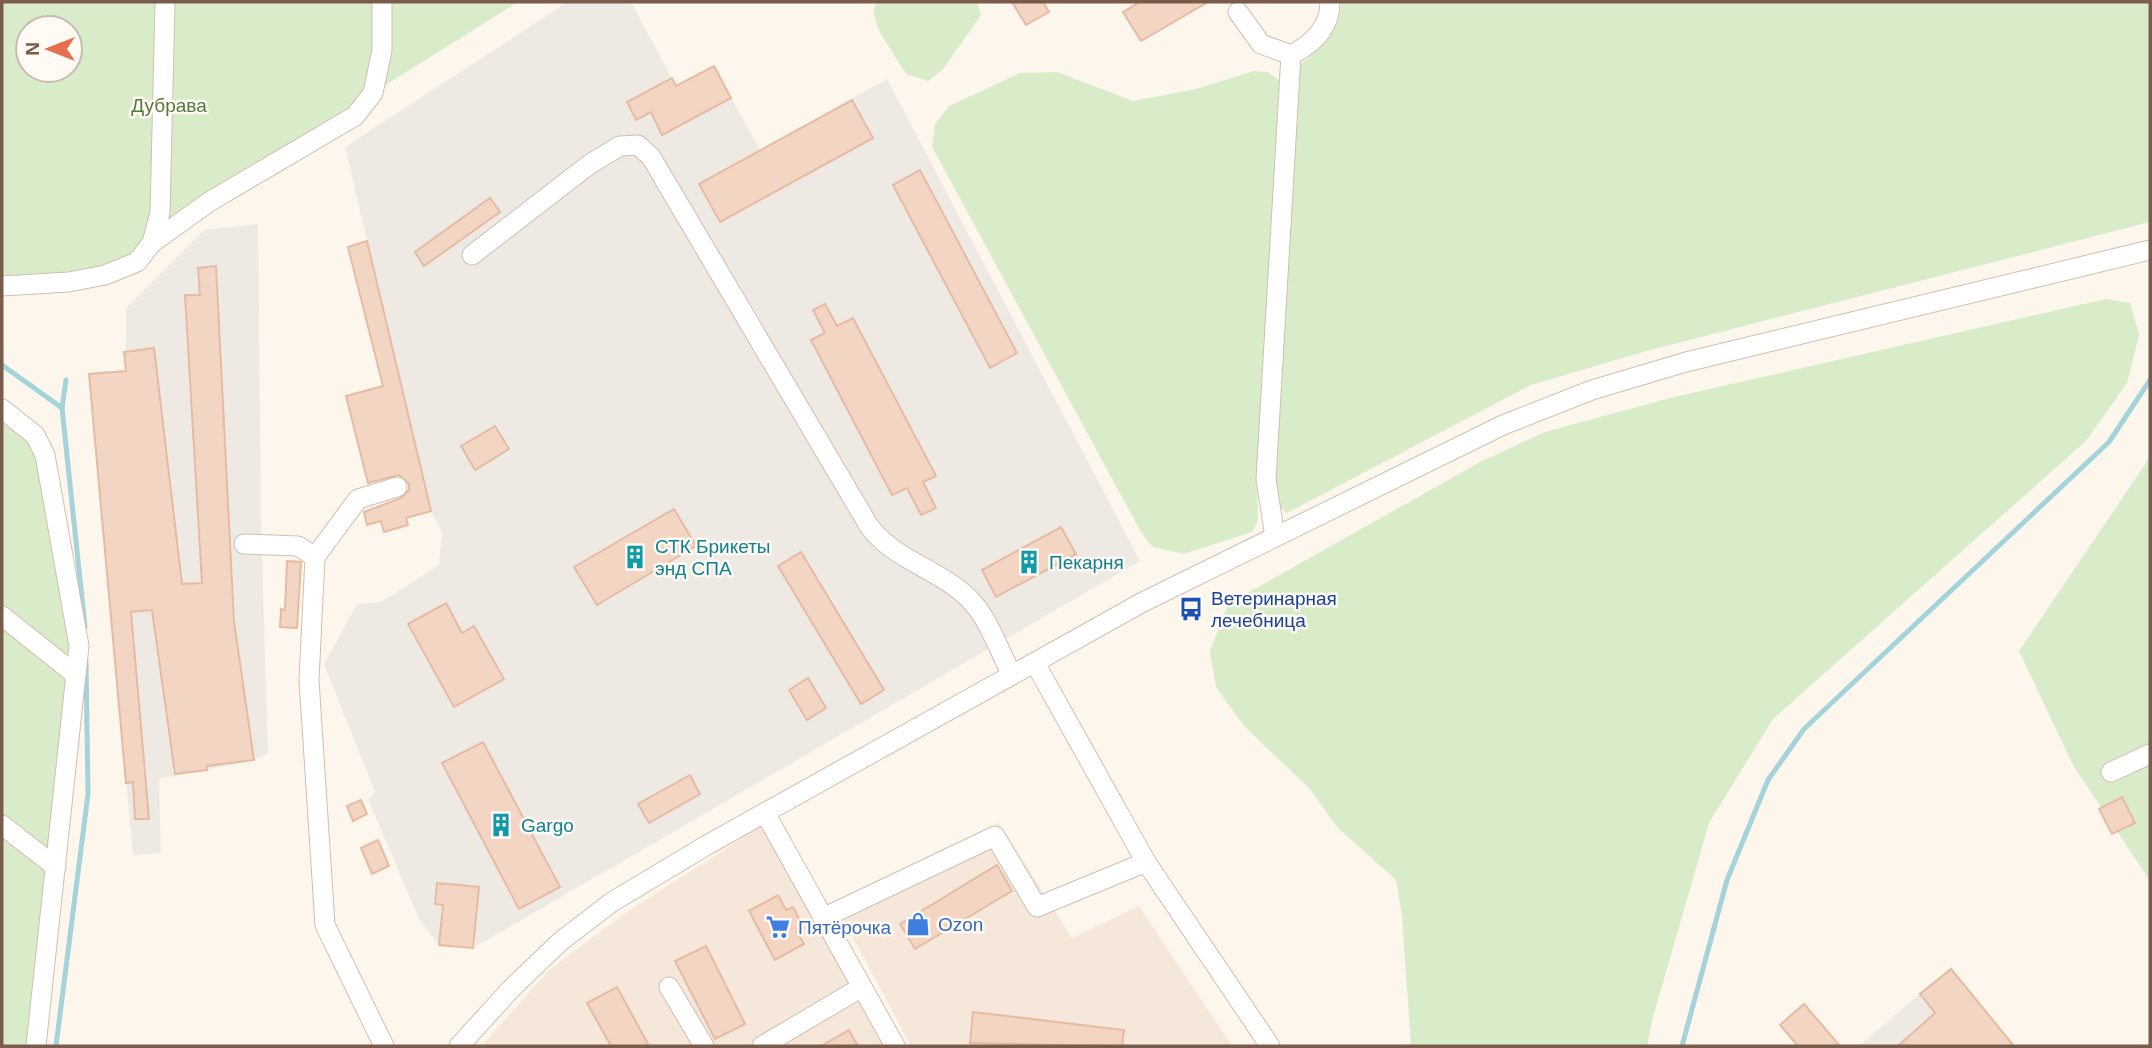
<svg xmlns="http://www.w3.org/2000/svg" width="2152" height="1048" viewBox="0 0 2152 1048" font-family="Arial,sans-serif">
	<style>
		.residential { fill: #f5e8da }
		.industrial { fill: #efe9e4 }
		.green { fill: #d8ecc9; fill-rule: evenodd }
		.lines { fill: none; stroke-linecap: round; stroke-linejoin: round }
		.stream { stroke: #a5d3da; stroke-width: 5 }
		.building { fill: #f3d5c3; stroke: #e6bba3; stroke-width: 2 }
		.minor-casing { stroke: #d1beb0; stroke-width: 21 }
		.minor { stroke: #fff; stroke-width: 19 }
		.labels { text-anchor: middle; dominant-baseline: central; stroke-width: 5; stroke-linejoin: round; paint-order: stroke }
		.park-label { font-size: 19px; fill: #537a41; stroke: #fffaf3 }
		.culture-label { font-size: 19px; fill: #0d838f; stroke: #fffaf3; text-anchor: start }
		.transit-label { font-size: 19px; fill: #164399; stroke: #fffaf3; text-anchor: start }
		.shop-label { font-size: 19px; fill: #366cbe; stroke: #fffaf3; text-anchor: start }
	</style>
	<rect width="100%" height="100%" fill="#fdf6ec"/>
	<g class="residential">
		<path d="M999 823 1072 938 1139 906 1232 1046H911L840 913Z"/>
		<path d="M761 826 884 1046H487L484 1043 549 970 627 912Z"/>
	</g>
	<g class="industrial">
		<path d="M568 2H631L676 86 714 66 760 150 887 79 1140 561 473 948 439 945 420 921 368 799 375 792 324 664 357 604 381 602 439 565 442 532 431 511 345 147Z"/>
		<path d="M258 224 261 524 268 753 254 760 159 779 161 853 133 855 89 374 126 371V308L204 230Z"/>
		<path d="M1951 969 2014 1046H1859L1920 994Z"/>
	</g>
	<g class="green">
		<path d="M2 2H518L373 93 137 262 2 286ZM28 28H70V70H28Z"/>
		<path d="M877 2H977L981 15 943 69 928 81 906 74 879 31 873 11Z"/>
		<path d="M1341 2H2150V222L1650 350 1531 385 1287 513 1276 506 1270 479 1299 65C1320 51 1341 29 1341 2Z"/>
		<path d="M1254 71 1268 72 1280 81 1257 481 1258 520 1252 532 1184 554 1153 547 1142 534 932 147 935 124 949 106 1020 73 1057 72 1133 101 1196 89Z"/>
		<path d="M2106 299 2130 303 2139 335 2127 383 2086 441 1773 719 1709 823 1653 1017 1647 1046H1411L1402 916 1396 880 1337 827 1310 789 1244 726 1216 687 1210 651 1228 604 1482 461 1545 432 1670 398Z"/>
		<path d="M2 409 35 435 79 646 36 1046H2Z"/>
		<path d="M2150 457V881L2073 765 2019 651Z"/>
	</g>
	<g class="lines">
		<g class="stream">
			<path d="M2 365 62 408"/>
			<path d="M66 380 62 408 85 627"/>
			<path d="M56 1046 88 794 86 661"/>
			<path d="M1682 1046 1727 880 1768 780 1804 729 2109 442 2150 380"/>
		</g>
	</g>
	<g class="building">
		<path d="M1012 2H1043L1049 12 1026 25Z"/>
		<path d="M1140 2H1208L1141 41 1123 12Z"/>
		<path d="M714 66 731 98 662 135 651 112 636 120 627 102 672 78 676 86Z"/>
		<path d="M852 100 873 138 720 222 699 184Z"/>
		<path d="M920 170 1017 353 990 368 893 185Z"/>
		<path d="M490 198 500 212 424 266 415 252Z"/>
		<path d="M367 241 431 511 406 518 408 525 384 532 381 521 367 525 364 512 401 498 409 490V484L399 475 368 483 346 396 383 386 348 247Z"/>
		<path d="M216 266 234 622 254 760 207 766V770L175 774 152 610 131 612 149 819H135L133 782 126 783 89 374 126 371 124 352 154 348 182 584 202 583 185 295H200L198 268Z"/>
		<path d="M825 304 837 326 853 318 936 476 923 482 936 508 921 515 907 488 892 495 811 340 825 333 813 310Z"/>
		<path d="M495 426 509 449 475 470 461 446Z"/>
		<path d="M674 509 696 546 597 605 574 567Z"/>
		<path d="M1061 527 1076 554 996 597 982 570Z"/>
		<path d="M801 552 884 690 861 704 778 566Z"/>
		<path d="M287 561 301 562 297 628 280 627 281 609 285 610Z"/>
		<path d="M446 603 462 633 474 626 504 679 454 707 408 624Z"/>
		<path d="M808 678 826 708 807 720 789 690Z"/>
		<path d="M483 742 560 887 519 909 442 763Z"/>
		<path d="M690 775 700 794 649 823 638 804Z"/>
		<path d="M2122 797 2135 823 2112 834 2099 809Z"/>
		<path d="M361 800 367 814 353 821 347 806Z"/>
		<path d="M378 840 389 866 372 874 361 848Z"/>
		<path d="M997 865 1012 891 915 949 900 924Z"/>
		<path d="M437 883 479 887 473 948 439 945 443 905 435 904Z"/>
		<path d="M778 895 786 910 793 907 804 928 797 932 804 944 775 960 749 911Z"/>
		<path d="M706 946 745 1024 715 1039 675 961Z"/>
		<path d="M1951 969 2014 1046H1898L1935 1013 1920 994Z"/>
		<path d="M617 987 649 1046H611L587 1003Z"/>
		<path d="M1804 1004 1840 1046H1798L1780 1025Z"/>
		<path d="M973 1012 1124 1030 1122 1046 970 1043Z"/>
		<path d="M849 1030 858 1046H821Z"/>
	</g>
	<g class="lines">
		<g class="minor-casing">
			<g id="minor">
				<path d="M1238 12 1261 44 1291 55C1313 44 1330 27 1330 2"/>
				<path d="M152 243 160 213 165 2"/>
				<path d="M472 255 590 164 620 146 638 145 651 157 869 526C894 561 944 570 973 603 990 622 1000 653 1012 675"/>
				<path d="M2 286 69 282 105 275 137 262 152 243 209 202 355 116 373 93 382 50V2"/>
				<path d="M2 409 35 435 45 455 79 646 36 1046"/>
				<path d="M1275 537 1266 479 1291 55"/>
				<path d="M244 544 298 546 315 557 309 680 325 925 384 1046"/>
				<path d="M315 557 358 499 397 487"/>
				<path d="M2 616 76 675"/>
				<path d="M1035 663 1146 862 1270 1046"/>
				<path d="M2111 772 2150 754"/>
				<path d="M765 813 895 1046"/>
				<path d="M2 825 56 867"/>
				<path d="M823 918 995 836 1037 907 1146 862"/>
				<path d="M669 987 704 1046"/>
				<path d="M459 1046 511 989 561 941 612 902 707 845 1143 602 1503 425 1592 390 1686 362 2150 250"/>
				<path d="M762 1046 862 987"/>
			</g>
		</g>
		<use href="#minor" class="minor"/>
	</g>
	<defs>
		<g id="building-bare" transform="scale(1.89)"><path d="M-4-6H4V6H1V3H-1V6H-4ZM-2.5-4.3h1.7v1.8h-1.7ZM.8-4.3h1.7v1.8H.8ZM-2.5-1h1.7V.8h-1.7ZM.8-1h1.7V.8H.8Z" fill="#0f9aa8" stroke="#fffaf3" stroke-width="2.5" paint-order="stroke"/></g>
		<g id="bus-bare" transform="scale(1.89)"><path d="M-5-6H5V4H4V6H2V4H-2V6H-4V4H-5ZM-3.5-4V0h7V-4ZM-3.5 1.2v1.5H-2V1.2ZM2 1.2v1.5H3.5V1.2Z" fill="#1a4fb4" stroke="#fffaf3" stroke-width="2.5" paint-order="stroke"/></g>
		<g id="shop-bare" transform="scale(1.89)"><path d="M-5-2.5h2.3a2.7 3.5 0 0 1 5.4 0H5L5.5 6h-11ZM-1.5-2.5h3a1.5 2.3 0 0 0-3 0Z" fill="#3f7fe0" stroke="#fffaf3" stroke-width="2.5" paint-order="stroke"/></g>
		<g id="supermarket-bare" transform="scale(1.89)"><path d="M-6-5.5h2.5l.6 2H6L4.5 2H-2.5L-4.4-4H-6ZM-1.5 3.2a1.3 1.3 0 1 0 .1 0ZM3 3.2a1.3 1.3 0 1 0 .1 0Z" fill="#3f7fe0" stroke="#fffaf3" stroke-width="2.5" paint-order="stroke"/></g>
	</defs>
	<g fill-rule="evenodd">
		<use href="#building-bare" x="635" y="557"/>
		<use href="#building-bare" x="1029" y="562"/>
		<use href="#bus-bare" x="1191" y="609"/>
		<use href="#building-bare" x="501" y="825"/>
		<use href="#shop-bare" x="918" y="924"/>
		<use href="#supermarket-bare" x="778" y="927"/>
	</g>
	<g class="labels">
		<g class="park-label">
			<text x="169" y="105">Дубрава</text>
		</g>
		<g class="culture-label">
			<text x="655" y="546">СТК Брикеты<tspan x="655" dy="22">энд СПА</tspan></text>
			<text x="1049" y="562">Пекарня</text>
			<text x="521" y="825">Gargo</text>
		</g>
		<g class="transit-label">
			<text x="1211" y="598">Ветеринарная<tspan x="1211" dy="22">лечебница</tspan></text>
		</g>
		<g class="shop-label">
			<text x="938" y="924">Ozon</text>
			<text x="798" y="927">Пятёрочка</text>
		</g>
	</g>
	<rect width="2152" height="1048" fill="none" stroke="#7a5c4d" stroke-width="7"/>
	<g transform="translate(49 49) rotate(270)"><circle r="33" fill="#fffaf3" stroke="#cabbb1" stroke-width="2"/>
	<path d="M0-5L12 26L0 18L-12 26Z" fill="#e76f51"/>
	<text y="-10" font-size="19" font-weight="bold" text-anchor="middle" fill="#7a5c4d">N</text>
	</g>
</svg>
